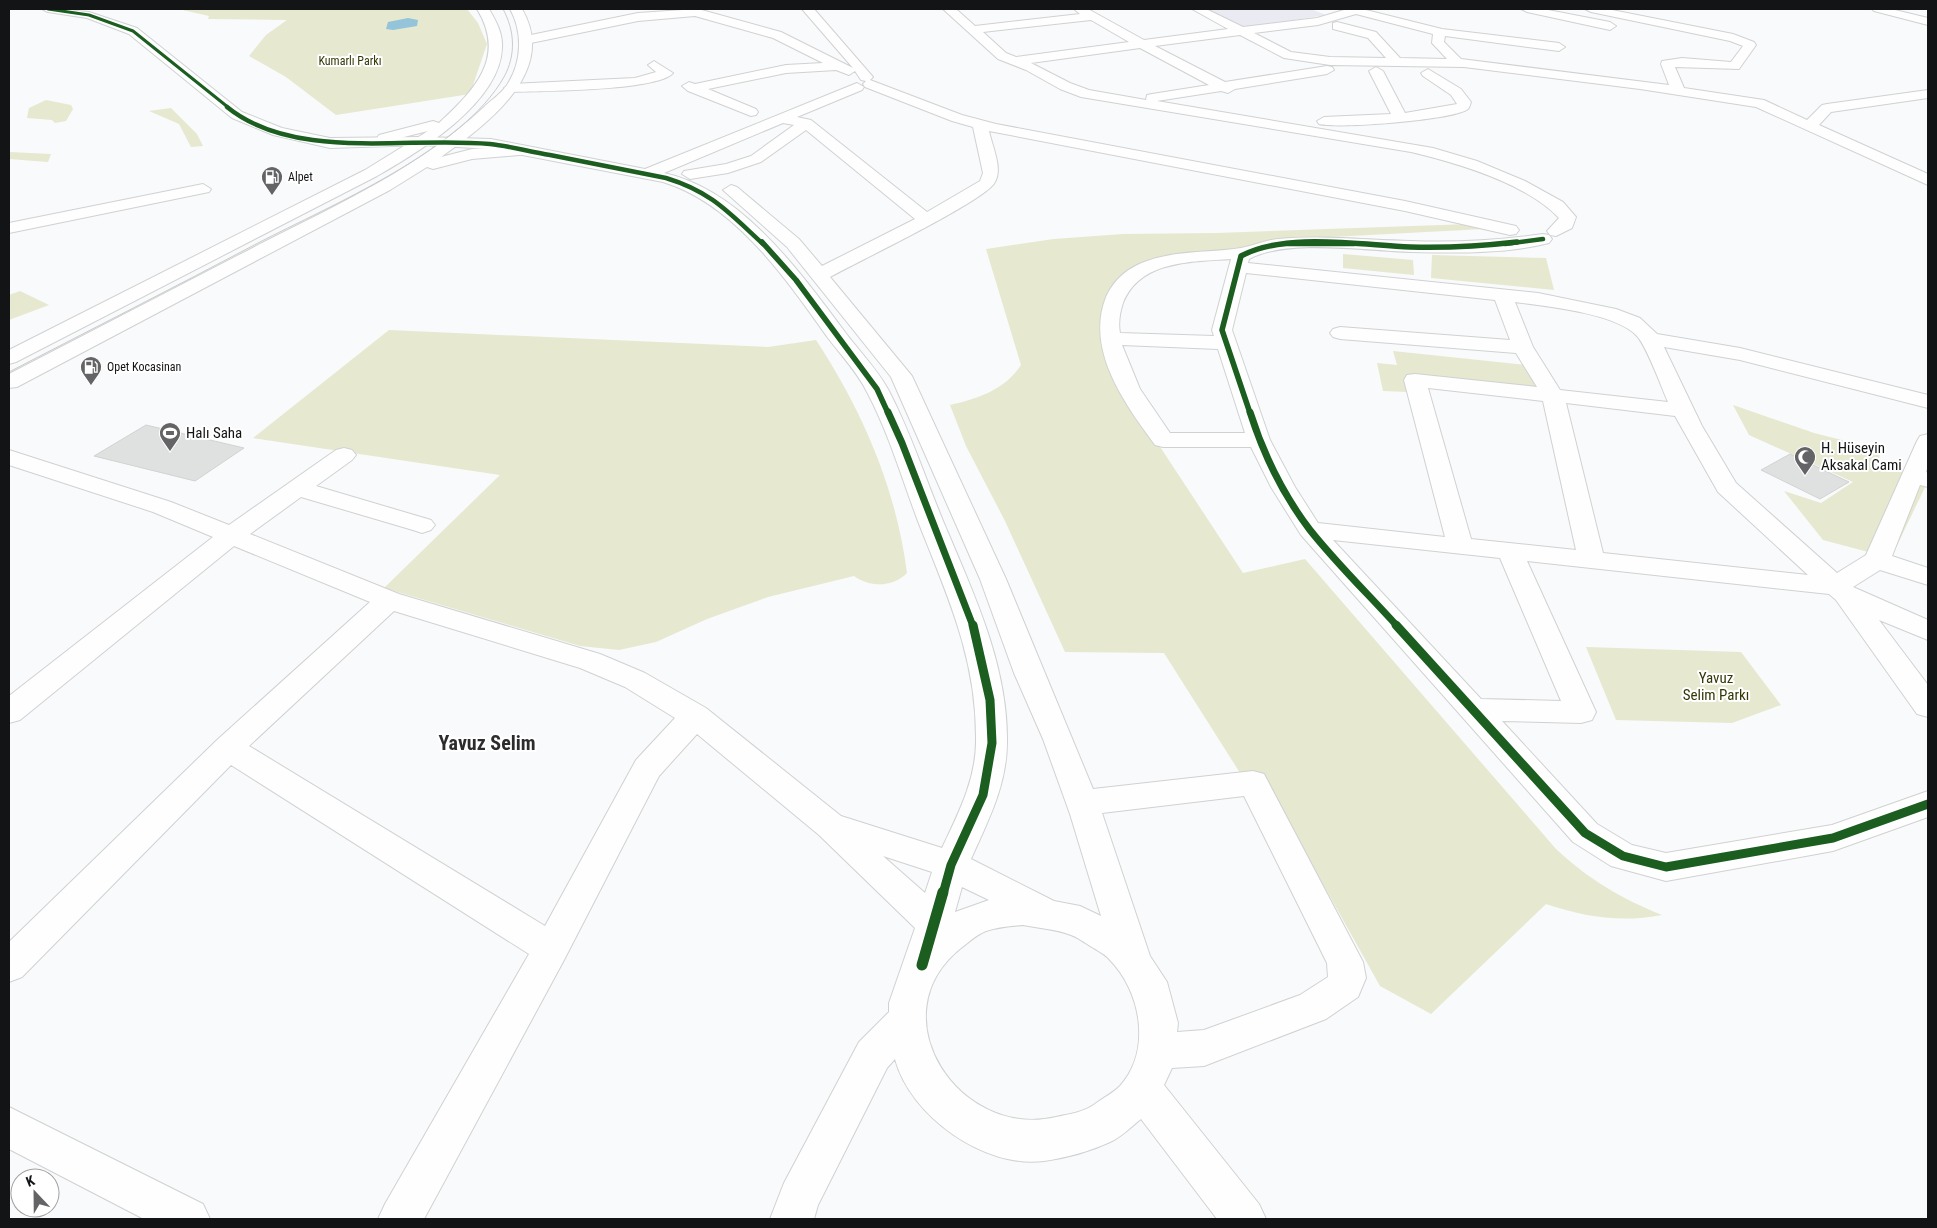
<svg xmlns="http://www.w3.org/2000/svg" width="1937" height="1228" viewBox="0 0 1937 1228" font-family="'Roboto Condensed',sans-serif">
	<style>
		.built { fill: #eaebf2 }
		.green { fill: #e6e8d0 }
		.water { fill: #94c4d9 }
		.building { fill: #dfe1e1; stroke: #d2d2d3 }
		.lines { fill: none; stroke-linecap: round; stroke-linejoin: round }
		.minor-casing { stroke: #d0d1d2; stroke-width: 2 }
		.highway-casing { stroke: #d0d1d2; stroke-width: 2 }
		.minor { fill: #fefefe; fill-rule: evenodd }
		.highway { fill: #fefefe; fill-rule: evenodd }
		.tram { stroke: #cacbcb; stroke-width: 1 }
		.cycleway-far5-casing { stroke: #fff; stroke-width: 4.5 }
		.cycleway-far4-casing { stroke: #fff; stroke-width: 6 }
		.cycleway-far3-casing { stroke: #fff; stroke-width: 8 }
		.cycleway-far2-casing { stroke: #fff; stroke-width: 10 }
		.cycleway-far1-casing { stroke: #fff; stroke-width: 12 }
		.cycleway-casing { stroke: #fff; stroke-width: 14 }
		.cycleway-far5 { stroke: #1b5e20; stroke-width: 3 }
		.cycleway-far4 { stroke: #1b5e20; stroke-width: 4.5 }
		.cycleway-far3 { stroke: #1b5e20; stroke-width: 5.5 }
		.cycleway-far2 { stroke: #1b5e20; stroke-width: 7 }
		.cycleway-far1 { stroke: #1b5e20; stroke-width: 9 }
		.cycleway { stroke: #1b5e20; stroke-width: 11 }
		.labels { text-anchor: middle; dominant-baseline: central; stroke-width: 4; stroke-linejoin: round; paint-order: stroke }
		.far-park-label { font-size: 12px; fill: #353706; stroke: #fff }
		.far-poi-label { font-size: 12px; fill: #131415; stroke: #fff; text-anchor: start }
		.poi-label { font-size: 15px; fill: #131415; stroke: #fff; text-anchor: start }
		.park-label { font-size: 15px; fill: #353706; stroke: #fff }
		.district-label { font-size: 20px; font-weight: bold; fill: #2c2c2f; stroke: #fff }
	</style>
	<rect width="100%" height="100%" fill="#f9fafb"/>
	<path class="built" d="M1205 9H1311L1326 15 1242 28Z"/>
	<g class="green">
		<path d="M178 9H467L478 23 487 44 470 94 336 115 286 77 249 56 266 35 287 20 208 19 209 16Z"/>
		<path d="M46 100 71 105 73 109 66 121 55 123 52 120 27 118 29 108Z"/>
		<path d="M171 108 197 134 203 146 191 147 179 124 149 111Z"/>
		<path d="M9 152 51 154 48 162 9 159Z"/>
		<path d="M1470 224 1483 229 1275 240 1239 248 1220 260 1189 257 1162 263 1107 299 1099 326 1103 346 1151 433 1243 573 1305 559 1556 849C1588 879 1622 899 1662 915 1621 923 1585 917 1546 904L1431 1014 1380 986 1272 793 1242 776 1164 653 1065 652 1005 521 966 446 950 405C977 399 1005 390 1021 365L986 249 1054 239 1123 234 1217 233Z"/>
		<path d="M1343 254 1413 260 1414 275 1343 268Z"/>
		<path d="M1432 255 1546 258 1554 290 1431 278Z"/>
		<path d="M20 291 49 305 9 320V295Z"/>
		<path d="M389 330 768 347 816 340C863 412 896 488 907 573 893 587 871 588 854 576L768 597 707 619 656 642 619 650 580 646 384 588 500 475 253 438Z"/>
		<path d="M1393 351 1546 367 1559 390 1414 375 1408 392 1383 391 1377 363 1397 365Z"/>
		<path d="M1733 405 1814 433 1881 450 1878 462 1928 477V481L1891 558 1823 540 1784 491 1821 503 1853 482 1749 435Z"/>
		<path d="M1586 647 1741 652 1781 705 1732 723 1616 720Z"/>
	</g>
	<path class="water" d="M408 18 418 20 417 26 393 30 386 29 388 22Z"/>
	<g class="building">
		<path d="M146 425 244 448 195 481 94 456Z"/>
		<path d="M1790 454 1849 482 1820 499 1761 470Z"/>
	</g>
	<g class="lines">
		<g class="minor-casing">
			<g id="minor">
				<path d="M42 9 89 12 137 28 242 112 282 128 330 138 423 137 491 139 645 169 857 83 864 87 862 90 797 117 811 120 927 212 980 181 983 173 973 127 952 121 865 87 863 84 866 81 861 80 855 71 849 75 836 70 786 73 708 89 756 109 758 112 756 115 751 116 688 91 682 86 689 82 695 84 786 65 823 63 773 38 695 16 638 21 526 44 520 40 526 36 638 13 698 9 781 32 853 68 802 9H814L873 77 870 80 962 115 996 124 1405 201 1516 226 1519 230 1516 234 1510 235 1405 211 989 131C992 146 1003 168 995 182 987 200 855 263 830 277L912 376 1006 579 1093 789 1253 771 1264 774 1363 962 1366 978 1358 997 1326 1019 1204 1066 1172 1068 1164 1085 1259 1204 1266 1219H1217L1141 1119C1131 1127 1121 1137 1110 1142 1091 1151 1065 1158 1044 1161 985 1169 910 1116 895 1059L887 1068 818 1205 814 1219H770L784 1183 859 1042 889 1012V1003L915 928 819 835 697 734 659 776 564 960 424 1219H378L385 1204 529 954 231 765 22 977 9 982V942L217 740 370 602 234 546 20 720 9 723V696L213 537 153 512 9 465V450L171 502 229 525 336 450 344 448 352 450 356 455 352 460 316 486 431 520 435 525 431 530 422 533 413 530 301 497 250 534 399 594 600 654 645 673 706 708 841 816 942 848C958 814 976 780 976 741 977 664 951 604 923 534 904 487 891 437 867 392 858 373 841 355 828 338 786 279 735 204 663 182L491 149 423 145 330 148 273 135 232 118 129 34 87 18 48 12ZM783 123 794 125 751 156 726 164 684 171 682 174 690 179 728 173 761 162 806 130 915 219 822 266 799 239 737 187 731 185 723 190 787 247 891 377 980 579 1014 673 1043 739 1070 814 1101 916 1080 906 1054 901 971 859C988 821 1007 785 1007 742 1008 669 977 601 949 535 928 487 913 437 889 391 878 370 859 351 845 332 799 271 742 190 664 173ZM394 611 580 668 625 687 675 718 636 760 545 926 249 746ZM1244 796 1327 963 1328 977 1300 995 1204 1030 1177 1032 1178 1023 1167 982 1150 956 1102 813ZM883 856 932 872 925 893ZM962 887 989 900 955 912ZM1023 925C1038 928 1056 929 1071 935 1077 937 1082 941 1087 944 1094 949 1104 953 1109 959 1141 991 1152 1050 1120 1086 1113 1093 1103 1098 1095 1104 1084 1112 1070 1114 1056 1117 960 1140 876 1016 961 948 969 942 976 935 986 931 997 927 1011 926 1023 925Z"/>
				<path d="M943 9H956L975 26 1080 14 1074 9H1088L1144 40 1228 29 1192 9H1206L1243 27 1317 18 1344 10 1343 9H1362L1442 29 1559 43 1565 47 1559 51 1445 36 1444 42 1461 59 1669 85 1661 64 1662 61 1682 58 1731 62 1743 46 1730 41 1591 12 1585 9H1607L1733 34 1754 42 1756 45 1739 69 1675 67 1684 88 1764 100 1807 120 1822 105 1827 104 1928 90V98L1831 112 1819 125 1928 174V185L1756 107 1640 89 1464 67 1330 65 1284 58 1240 35 1155 46 1225 82 1327 66 1332 67 1334 70 1327 74 1235 89 1228 93 1221 91 1157 101 1433 148 1477 161 1525 181 1563 202 1576 217 1572 228 1556 236 1550 235 1547 231 1559 218C1526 183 1457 163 1411 152L1081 97 1060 89 1026 70 998 59ZM1356 14 1433 34 1432 43 1447 59 1400 58 1376 32 1337 22 1333 23V29L1368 38 1386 58 1330 57 1291 52 1254 33 1318 25ZM1091 20 1129 42 1016 57 1006 53 983 32ZM1140 48 1209 85 1152 94 1147 95 1146 100 1089 90 1070 83 1031 63Z"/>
				<path d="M1521 9H1543L1610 22 1616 26 1610 30 1527 12Z"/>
				<path d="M1872 9H1891L1928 18V25L1874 11Z"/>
				<path d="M654 61 673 73C658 91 539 91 511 92L504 88 511 84 635 78 656 72 648 65Z"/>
				<path d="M1376 67 1383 71 1405 113 1457 104 1451 95 1423 76 1421 73 1428 69 1461 89 1471 102C1470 104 1470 107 1468 109 1454 120 1338 129 1319 124L1317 121 1324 117 1391 114 1369 71Z"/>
				<path d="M203 184 211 189 209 192 9 233V223Z"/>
				<path d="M1543 234 1549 235 1552 239 1549 243C1506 254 1457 253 1412 252 1368 251 1288 238 1249 259L1248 263 1538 293 1616 309 1640 318 1657 334 1740 348 1928 395V408L1740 360 1664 347 1702 426 1736 483 1837 573 1866 555 1917 441 1920 436 1928 434V466L1926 472 1928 473V487L1920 485 1892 556 1928 568V585L1880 570 1853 587 1928 620V640L1879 620 1928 685V717L1917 714 1836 600 1829 594 1527 561 1596 712 1592 720 1581 723 1502 721 1597 824 1632 845 1666 853 1832 825 1928 791V817L1833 851 1666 881 1611 866 1573 842 1301 535 1271 487 1251 447H1163L1155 445C1125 404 1085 350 1106 297 1114 279 1129 267 1147 261 1178 250 1210 253 1241 248 1253 246 1265 240 1278 239 1322 235 1366 240 1411 241 1455 243 1499 240 1543 234ZM1231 259 1212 330 1214 336 1120 333C1118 323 1120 312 1123 303 1140 260 1192 262 1231 259ZM1246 273 1495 300 1510 340 1340 327 1333 329 1330 333 1333 337 1340 339 1516 353 1537 387 1415 374 1407 375 1404 380 1445 537 1318 523 1295 487 1270 440 1232 330ZM1515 302C1546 306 1616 313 1637 336 1647 347 1661 386 1668 402L1560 390 1533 347ZM1122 345 1218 349 1245 433H1170L1140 389ZM1428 388 1543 401 1576 550 1471 539ZM1566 403 1675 416 1718 492 1808 575 1603 553ZM1333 540 1500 558 1561 701 1481 699Z"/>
				<path d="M9 1107 203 1204 210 1219H144L9 1149Z"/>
			</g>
		</g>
		<g class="highway-casing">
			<g id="highway">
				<path d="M477 9H489C496 21 503 33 502 48 500 103 419 152 377 176L16 362 9 364V350L365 170 428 131 384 142 379 141 377 138 379 135 433 121 439 123C474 90 507 58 477 9Z"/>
				<path d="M510 9H522C559 72 486 125 441 157L472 149 525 146 530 148 533 151 530 154 472 159 433 169 427 167 390 190 17 387 9 388V374C94 330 179 286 264 242 341 203 420 167 483 108 491 100 501 94 507 85 522 62 523 32 510 9Z"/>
			</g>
		</g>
		<use href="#minor" class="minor"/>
		<use href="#highway" class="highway"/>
		<path class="tram" d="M9 372C92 329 175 287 258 243 331 205 462 151 504 77 516 55 515 31 503 9"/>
		<g class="cycleway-far5-casing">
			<path id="cycleway-far5" d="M48 9 89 15 133 31 229 108"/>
		</g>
		<g class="cycleway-far4-casing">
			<g id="cycleway-far4">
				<path d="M227 107C295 162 409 136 490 144 510 146 530 152 550 155 589 163 627 170 666 178 712 192 729 213 763 244"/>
				<path d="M1288 244H1354"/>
				<path d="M1505 244 1543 239"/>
			</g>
		</g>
		<g class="cycleway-far3-casing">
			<g id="cycleway-far3">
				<path d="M762 242 796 280 877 389 888 413"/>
				<path d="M1250 413 1222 330 1241 256C1286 232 1360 245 1410 247 1446 248 1482 246 1517 242"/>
			</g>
		</g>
		<g class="cycleway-far2-casing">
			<g id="cycleway-far2">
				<path d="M888 412 902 443 973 626"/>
				<path d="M1250 412C1263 453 1284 496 1310 530 1337 564 1369 595 1397 626"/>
			</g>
		</g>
		<g class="cycleway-far1-casing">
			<g id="cycleway-far1">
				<path d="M1396 625 1585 833 1623 856 1666 867 1833 838 1928 804"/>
				<path d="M943 894 951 865 983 795 992 743 990 700 973 625"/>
			</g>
		</g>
		<g class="cycleway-casing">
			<path id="cycleway" d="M922 965 943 892"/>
		</g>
		<use href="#cycleway-far5" class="cycleway-far5"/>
		<use href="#cycleway-far4" class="cycleway-far4"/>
		<use href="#cycleway-far3" class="cycleway-far3"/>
		<use href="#cycleway-far2" class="cycleway-far2"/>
		<use href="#cycleway-far1" class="cycleway-far1"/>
		<use href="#cycleway" class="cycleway"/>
	</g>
	<defs>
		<g id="fuel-pin" transform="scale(1.125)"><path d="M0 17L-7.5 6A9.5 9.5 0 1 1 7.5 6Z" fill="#646466" stroke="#fff"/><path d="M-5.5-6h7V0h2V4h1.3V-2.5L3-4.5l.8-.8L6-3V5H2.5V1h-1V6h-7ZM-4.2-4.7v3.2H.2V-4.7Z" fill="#fff"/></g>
		<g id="stadium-pin" transform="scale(1.125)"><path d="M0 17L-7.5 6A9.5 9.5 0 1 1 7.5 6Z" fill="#646466" stroke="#fff"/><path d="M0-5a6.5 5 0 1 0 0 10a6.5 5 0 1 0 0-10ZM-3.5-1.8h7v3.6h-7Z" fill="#fff"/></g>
		<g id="mosque-pin" transform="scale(1.125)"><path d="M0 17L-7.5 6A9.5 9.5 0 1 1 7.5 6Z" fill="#646466" stroke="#fff"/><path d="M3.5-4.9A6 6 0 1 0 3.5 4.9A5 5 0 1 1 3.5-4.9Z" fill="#fff"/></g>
	</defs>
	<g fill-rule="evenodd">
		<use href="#fuel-pin" x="272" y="177"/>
		<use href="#fuel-pin" x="91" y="367"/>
		<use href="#stadium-pin" x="170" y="433"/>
		<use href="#mosque-pin" x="1805" y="457"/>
	</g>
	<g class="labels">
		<g class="far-park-label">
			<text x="350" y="61">Kumarlı Parkı</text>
		</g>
		<g class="far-poi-label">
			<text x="288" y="177">Alpet</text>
			<text x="107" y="367">Opet Kocasinan</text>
		</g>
		<g class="poi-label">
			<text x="186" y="433">Halı Saha</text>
			<text x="1821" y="448">H. Hüseyin<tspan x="1821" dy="17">Aksakal Cami</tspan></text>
		</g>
		<g class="park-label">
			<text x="1716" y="678">Yavuz<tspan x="1716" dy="17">Selim Parkı</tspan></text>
		</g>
		<g class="district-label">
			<text x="487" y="743">Yavuz Selim</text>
		</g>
	</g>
	<rect width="1937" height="1228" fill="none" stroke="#131415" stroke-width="20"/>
	<g transform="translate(35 1193) rotate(338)"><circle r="24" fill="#ffffff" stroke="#a1a1a1"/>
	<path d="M0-4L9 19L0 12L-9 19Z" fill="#646466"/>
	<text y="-8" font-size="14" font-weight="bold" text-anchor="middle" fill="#131415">K</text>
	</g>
</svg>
